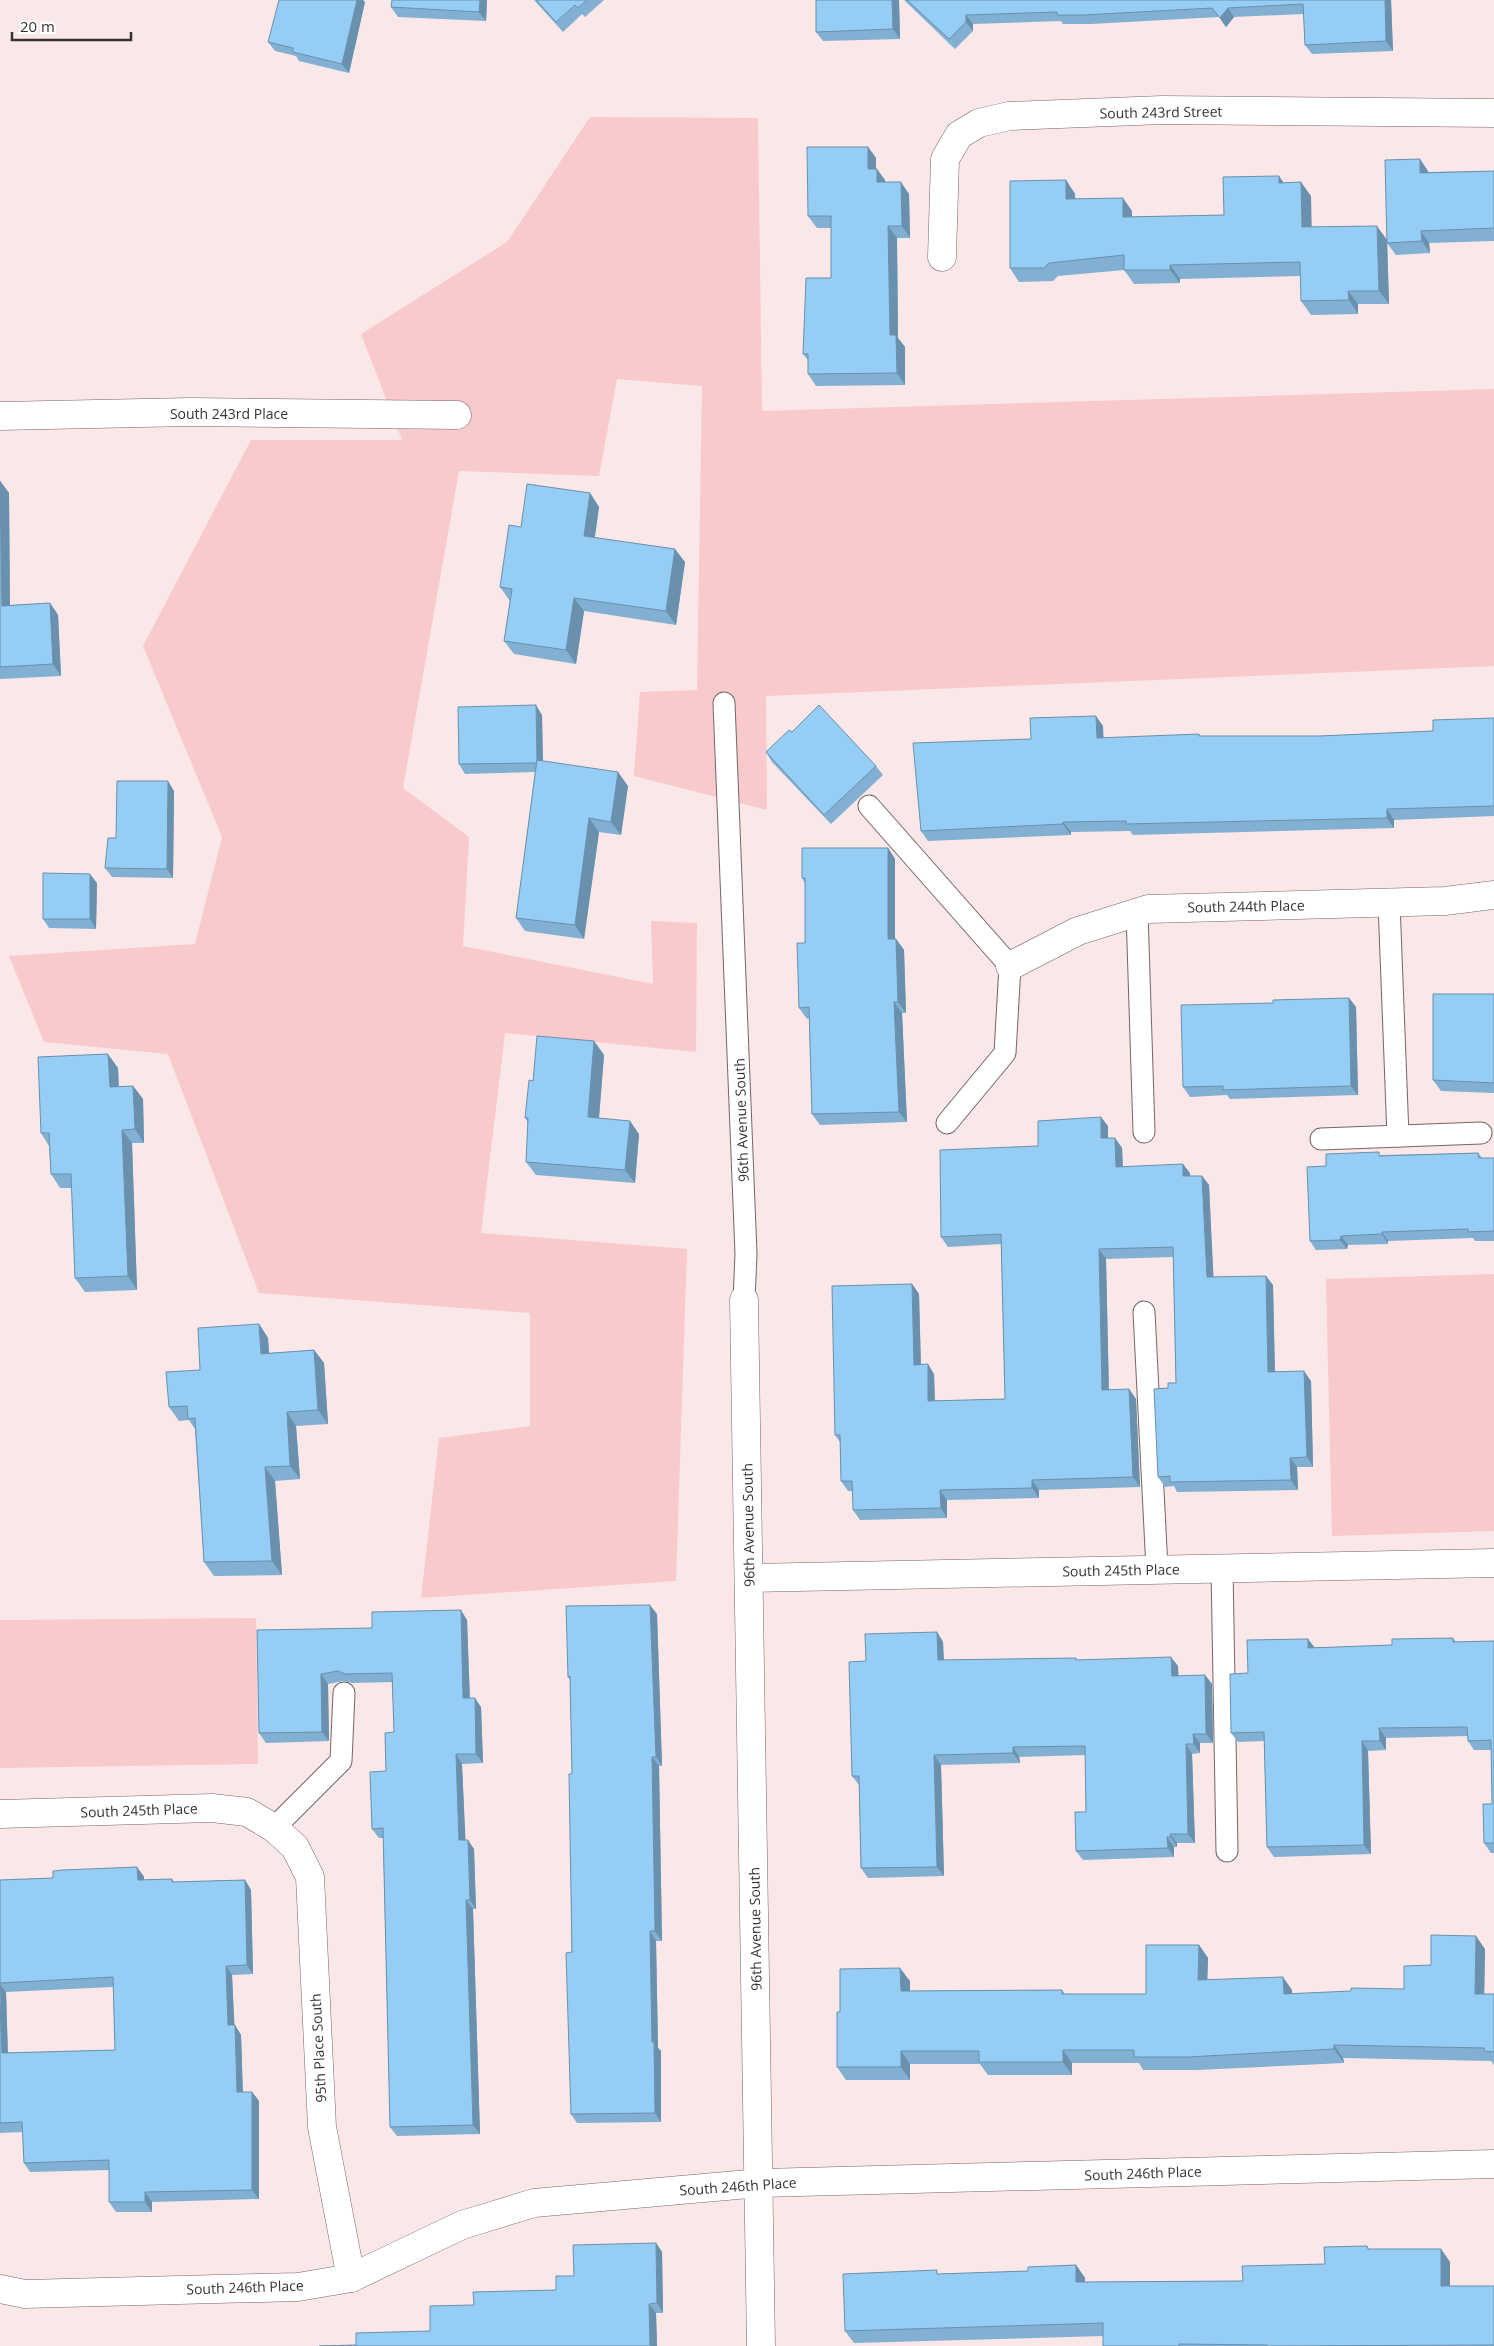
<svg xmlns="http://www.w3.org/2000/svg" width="1494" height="2346" viewBox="0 0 1494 2346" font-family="'Open Sans',sans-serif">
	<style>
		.green { fill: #f8cacc }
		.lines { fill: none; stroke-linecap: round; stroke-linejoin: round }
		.lane-casing { stroke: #756666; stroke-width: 23 }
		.street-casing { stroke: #756666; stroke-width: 29 }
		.lane { stroke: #fff; stroke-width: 21 }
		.street { stroke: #fff; stroke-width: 28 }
		.wall { fill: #81b0d3; fill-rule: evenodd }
		.shaded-wall { fill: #6990ac }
		.building { fill: #96cdf5; stroke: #6990ac }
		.labels { text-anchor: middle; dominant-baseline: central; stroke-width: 4; stroke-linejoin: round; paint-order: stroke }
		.street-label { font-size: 14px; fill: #393233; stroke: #fff }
	</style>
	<rect width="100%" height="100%" fill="#fae7e8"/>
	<g class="green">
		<path d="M590 117 758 118 762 411 1494 389V666L766 696 767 810 634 776 640 692 697 690 702 386 617 379 599 476 459 471 403 788 469 837 463 946 653 984 651 921 697 923 696 1052 505 1033 481 1233 687 1249 676 1581 421 1598 439 1438 530 1426V1313L259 1293 168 1054 44 1042 9 956 195 944 222 837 143 646 251 440H402L361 334 507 242Z"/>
		<path d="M1494 1274V1531L1332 1536 1326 1279Z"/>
		<path d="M256 1618 258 1764 0 1768V1620Z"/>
	</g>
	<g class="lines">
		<g class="lane-casing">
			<g id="lane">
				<path d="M724 703 746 1254 744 1300"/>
				<path d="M869 806 1010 966 1005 1053 947 1123"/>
				<path d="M1389 903 1398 1136"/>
				<path d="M1137 912 1144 1132"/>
				<path d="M1321 1139 1481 1133"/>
				<path d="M1144 1312 1157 1569"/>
				<path d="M1222 1568 1227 1851"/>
				<path d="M274 1828 341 1761 344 1693"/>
			</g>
		</g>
		<g class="street-casing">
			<g id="street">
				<path d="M942 257 945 159 959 135 979 123 1009 116 1162 110 1494 113"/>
				<path d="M0 416 190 412 457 415"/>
				<path d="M1010 966 1078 931 1148 909 1445 901 1494 895"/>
				<path d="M744 1300 761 2346"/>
				<path d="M749 1578 1494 1563"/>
				<path d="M0 1814 212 1808 247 1812 274 1828 295 1847 310 1877 322 2127 351 2278"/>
				<path d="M0 2289 25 2294 298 2287 351 2278 462 2225 534 2203 760 2183 1494 2164"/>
			</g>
		</g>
		<use href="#lane" class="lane"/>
		<use href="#street" class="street"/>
	</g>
	<g class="wall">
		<path d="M392 0H487L486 21 398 17 391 7Z"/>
		<path d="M534 0H604L585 17 582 14 563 32Z"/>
		<path d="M816 0H899L900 39 823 41 816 32Z"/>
		<path d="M904 0H1391L1393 51 1312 54 1305 45 1304 14 1234 17 1226 27 1219 17 1091 24H1063L1061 21 973 24V31L955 49Z"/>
		<path d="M365 2 349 73 299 61 296 56 275 51 268 42Z"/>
		<path d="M868 147 876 158V169L885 180V182L909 194 910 238H897L898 338 905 347V385L816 386 808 374V360L803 354 831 278V228H817L808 216Z"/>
		<path d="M1428 171V172L1494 171V241L1429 243 1430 253 1396 255 1387 243Z"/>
		<path d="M1066 180 1075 194V199L1132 211V217L1224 215 1284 183 1311 196V227L1387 240 1389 304H1358V314L1311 315 1301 301V276L1180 279V283L1134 284 1124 270 1058 276 1053 281 1019 282 1010 268Z"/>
		<path d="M0 481 9 493 10 605 50 603 58 615 61 676 0 679Z"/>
		<path d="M590 493 599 507 595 537 685 562 676 625 584 611 576 664 514 654 504 641 510 601 500 587 521 527Z"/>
		<path d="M542 715 543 761 628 786 621 835 599 832 584 939 525 931 516 918 535 772 465 774 459 764Z"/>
		<path d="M1494 718V816L1394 820V828L1133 835 1130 831 1071 832V835L928 841 921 831 1031 739 1103 726V738L1200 736H1319L1433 731Z"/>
		<path d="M792 732 876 766 883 775 831 824 772 762 766 752Z"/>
		<path d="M174 791 173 878 112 877 105 868 116 838Z"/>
		<path d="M888 848 895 859V939H896L904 950 906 1013H902L907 1122 820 1125 812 1114 809 1018 807 1019 799 1008 805 943V883L802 878Z"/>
		<path d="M97 883 96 929 49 928 43 919Z"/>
		<path d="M1494 994V1093L1441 1091 1433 1080Z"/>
		<path d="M1349 998 1356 1007 1358 1095 1230 1099 1227 1095 1190 1097 1183 1087 1273 1003Z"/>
		<path d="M594 1041 604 1055 599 1118 639 1134 635 1183 536 1175 526 1162 528 1122 525 1118 533 1081Z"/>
		<path d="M118 1068 119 1086H133L143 1099 144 1143H132L137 1290 85 1292 75 1278 72 1188H60L51 1174 49 1146 41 1133Z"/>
		<path d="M1108 1126V1138H1115L1122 1148 1123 1167 1190 1173V1176H1202L1209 1185 1213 1277 1273 1285 1275 1371 1311 1381 1313 1467H1297L1298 1490 1177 1492 1174 1486 1165 1487 1158 1477 1168 1388 1176 1383 1173 1257 1106 1259 1109 1390 1129 1389 1136 1399 1140 1487 1039 1490V1498L947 1500V1518L860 1520 853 1510V1491H848L841 1481 840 1442 835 1435 912 1284 919 1294 921 1364 934 1374 935 1401 1005 1399 1001 1244 948 1247 941 1237 1038 1146Z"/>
		<path d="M1478 1153 1482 1158H1494V1241H1475L1473 1238 1388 1241V1244L1348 1245 1347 1249 1316 1250 1310 1241 1326 1166 1381 1155Z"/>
		<path d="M259 1324 268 1338 269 1353 314 1350 324 1363 328 1424 296 1426 300 1479 275 1481 282 1575 214 1576 204 1562 195 1429 189 1420 179 1421 169 1407 200 1370Z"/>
		<path d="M657 1614 662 1766H659L662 1941H656L658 2048 661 2051V2122L577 2123 571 2114 572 1774 570 1680 568 1677Z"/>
		<path d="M467 1620 470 1698 481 1707 483 1763 462 1764 465 1840 474 1849 476 1909H473L480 2134 397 2136 390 2127 383 1838H379L372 1829 386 1771 394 1732 393 1682 352 1683 344 1681 328 1684 329 1741 266 1743 259 1733 257 1630 372 1628Z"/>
		<path d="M937 1632 943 1642 944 1660 1076 1658 1077 1660 1178 1666V1676L1205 1675 1212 1684 1213 1743H1200V1753L1192 1754 1195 1843H1177V1847H1174V1857L1083 1860 1076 1851 1086 1812 1085 1755 1019 1757 1020 1763 941 1765 944 1876 868 1878 861 1868 859 1785 852 1776 866 1661Z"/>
		<path d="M1453 1638 1456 1642 1494 1641V1853H1491L1484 1843 1492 1804 1491 1750H1474L1468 1741V1736L1386 1738V1750L1368 1751 1371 1854 1274 1857 1267 1847 1264 1741 1238 1742 1231 1733 1248 1673 1308 1639 1314 1648 1392 1645Z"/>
		<path d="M137 1867 144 1877V1880L172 1879 174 1882 245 1880 251 1890 253 1974 232 1975 234 2025 241 2035 243 2092H252L259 2101V2199L152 2202V2212H116L109 2202V2170L30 2172 24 2163 23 2132 0 2133V1880L53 1878ZM113 1987 115 2050 8 2053 6 1992Z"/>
		<path d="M1199 1945 1208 1958 1207 1980 1292 1990V1994L1404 1989 1431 1965 1485 1949 1484 1994H1494V2065L1491 2061 1343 2058 1344 2063 1197 2070H1143L1139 2063H1072V2075H988L980 2064H910V2080H846L837 2067 840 2012 910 1981V1991L1062 1990 1065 1994H1146Z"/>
		<path d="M656 2243 662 2252 663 2313H656L657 2346H319L356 2345 430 2331 474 2305 556 2290 574 2276Z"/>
		<path d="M1367 2246 1369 2249H1441L1450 2262V2286H1494V2346H1103V2336L854 2343 845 2331 940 2274 1028 2271 1076 2265 1085 2278V2282L1243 2281 1325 2264Z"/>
	</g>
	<g class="shaded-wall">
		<path d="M357 0H363L365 2 349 73 342 64Z"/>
		<path d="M480 0H487L486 21 479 12Z"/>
		<path d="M892 0H899L900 39 893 29Z"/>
		<path d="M1385 0H1391L1393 51 1386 41Z"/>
		<path d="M1228 8 1234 17 1226 27 1220 18Z"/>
		<path d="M966 15 973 24V31L966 22Z"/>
		<path d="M868 147 876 158V180L868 169Z"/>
		<path d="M1420 159 1428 171 1429 184 1420 173Z"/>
		<path d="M877 169 885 180V194L877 182Z"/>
		<path d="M1279 176 1288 189 1279 183Z"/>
		<path d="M1066 180 1075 194 1076 212 1066 199Z"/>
		<path d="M901 182 909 194 910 238 902 226Z"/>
		<path d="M1301 182 1311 196 1312 241 1302 227Z"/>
		<path d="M1123 198 1132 211V230L1123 217Z"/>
		<path d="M888 226 897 238 898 338 905 347V385L897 373 890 335Z"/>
		<path d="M1377 226 1387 240 1389 304 1379 291Z"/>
		<path d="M1421 231 1429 243 1430 253 1422 241Z"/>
		<path d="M1170 265 1180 279V283L1170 270Z"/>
		<path d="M1348 291 1358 304V314L1349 300Z"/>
		<path d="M0 481 9 493 10 618 2 606Z"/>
		<path d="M590 493 599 507 593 549 584 536Z"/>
		<path d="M675 549 685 562 676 625 666 611Z"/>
		<path d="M574 598 584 611 576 664 566 650Z"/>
		<path d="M50 603 58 615 61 676 53 664Z"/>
		<path d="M536 705 542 715 543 772 537 763Z"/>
		<path d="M1096 716 1103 726 1104 748 1097 738Z"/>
		<path d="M618 772 628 786 621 835 611 822Z"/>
		<path d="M168 781 174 791 173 878 167 869Z"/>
		<path d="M1387 809 1394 820V828L1387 818Z"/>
		<path d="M589 818 599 832 584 939 575 925Z"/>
		<path d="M1063 822 1071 832V835L1063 824Z"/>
		<path d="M888 848 895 859V950L888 939Z"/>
		<path d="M90 874 97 883 96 929 90 919Z"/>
		<path d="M896 939 904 950 906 1013 898 1002Z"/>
		<path d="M1349 998 1356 1007 1358 1095 1351 1086Z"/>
		<path d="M894 1002 902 1013 907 1122 899 1112Z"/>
		<path d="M594 1041 604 1055 598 1130 588 1117Z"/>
		<path d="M108 1054 118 1068 119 1101 110 1087Z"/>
		<path d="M133 1086 143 1099 144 1143 135 1129Z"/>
		<path d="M1101 1117 1108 1126V1148L1101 1138Z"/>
		<path d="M630 1121 639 1134 635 1183 625 1170Z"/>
		<path d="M122 1130 132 1143 137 1290 128 1276Z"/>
		<path d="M1115 1138 1122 1148 1123 1177 1116 1167Z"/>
		<path d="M1183 1164 1190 1173V1186L1183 1176Z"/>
		<path d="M1202 1176 1209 1185 1214 1287 1207 1277Z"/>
		<path d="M1382 1232 1388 1241V1244L1382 1234Z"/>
		<path d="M1341 1236 1348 1245 1347 1249 1340 1240Z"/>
		<path d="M1099 1249 1106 1259 1109 1400 1102 1390Z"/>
		<path d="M1266 1276 1273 1285 1275 1381 1268 1372Z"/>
		<path d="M912 1284 919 1294 921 1374 914 1365Z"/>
		<path d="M259 1324 268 1338 270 1367 261 1354Z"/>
		<path d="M314 1350 324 1363 328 1424 318 1410Z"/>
		<path d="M928 1364 934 1374 935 1411 928 1401Z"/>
		<path d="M1304 1371 1311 1381 1313 1467 1307 1457Z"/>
		<path d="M1129 1389 1136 1399 1140 1487 1133 1477Z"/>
		<path d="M287 1412 296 1426 300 1479 290 1466Z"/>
		<path d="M1290 1458 1297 1467 1298 1490 1291 1480Z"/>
		<path d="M265 1467 275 1481 282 1575 272 1561Z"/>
		<path d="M1032 1480 1039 1490V1498L1032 1488Z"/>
		<path d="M940 1490 947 1500V1518L941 1508Z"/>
		<path d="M650 1605 657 1614 662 1766 656 1757Z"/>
		<path d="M461 1610 467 1620 470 1707 463 1698Z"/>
		<path d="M937 1632 943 1642 944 1669 938 1660Z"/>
		<path d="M1308 1639 1315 1648H1308Z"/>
		<path d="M1171 1657 1178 1666 1179 1685 1172 1676Z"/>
		<path d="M321 1674 328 1684 329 1741 322 1732Z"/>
		<path d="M1205 1675 1212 1684 1213 1743 1206 1734Z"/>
		<path d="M475 1698 481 1707 483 1763 476 1754Z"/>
		<path d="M1379 1728 1386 1738V1750L1380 1741Z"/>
		<path d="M1193 1734 1200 1743V1753L1194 1744Z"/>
		<path d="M1362 1741 1368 1751 1371 1854 1364 1845Z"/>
		<path d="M1186 1744 1192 1754 1195 1843 1188 1834Z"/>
		<path d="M1013 1747 1019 1757 1020 1763 1013 1753Z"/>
		<path d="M456 1754 462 1764 466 1850 459 1840Z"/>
		<path d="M934 1755 941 1765 944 1876 937 1867Z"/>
		<path d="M652 1757 659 1766 662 1941 655 1931Z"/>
		<path d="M1170 1834 1177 1843V1847L1171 1837Z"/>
		<path d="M1167 1837 1174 1847V1857L1168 1848Z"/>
		<path d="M468 1840 474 1849 476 1909 470 1900Z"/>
		<path d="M137 1867 144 1877V1889L138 1880Z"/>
		<path d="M245 1880 251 1890 253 1974 247 1965Z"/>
		<path d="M466 1900 473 1909 480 2134 473 2125Z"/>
		<path d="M650 1931 656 1941 658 2048 661 2051V2122L655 2113 652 2042Z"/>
		<path d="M1476 1936 1485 1949 1484 2007 1475 1994Z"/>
		<path d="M1199 1945 1208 1958 1207 1993 1198 1980Z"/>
		<path d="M226 1966 232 1975 235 2035 228 2025Z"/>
		<path d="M900 1968 910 1981V2004L901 1991Z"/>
		<path d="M1283 1977 1292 1990 1293 2008 1284 1994Z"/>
		<path d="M0 1984 6 1992 8 2062 2 2053Z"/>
		<path d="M235 2025 241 2035 243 2101 237 2092Z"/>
		<path d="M1334 2045 1343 2058 1344 2063 1334 2049Z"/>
		<path d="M1063 2050 1072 2063V2075L1063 2062Z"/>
		<path d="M901 2051 910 2064V2080L901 2067Z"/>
		<path d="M252 2092 259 2101V2199L252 2190Z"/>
		<path d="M145 2192 152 2202V2212L145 2202Z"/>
		<path d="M656 2243 662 2252 663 2313 657 2303Z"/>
		<path d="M1441 2249 1450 2262V2298L1441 2286Z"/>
		<path d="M1076 2265 1085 2278V2294L1076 2282Z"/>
		<path d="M649 2304 656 2313 657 2346H650Z"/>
	</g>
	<g class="building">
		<path d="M279 0H357L342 64 293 52V48L268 42Z"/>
		<path d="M392 0H480L479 12 391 7Z"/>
		<path d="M536 0H587L578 8 575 5 556 22Z"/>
		<path d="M816 0H892L893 29 816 32Z"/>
		<path d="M907 0H1385L1386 41 1305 45 1303 4 1228 8 1220 18 1212 8 1084 15H1057V12L966 15V22L949 39Z"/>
		<path d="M807 147H868V169H877V182H901L902 226H888L890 335H896L897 373 808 374V354H803L806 278H831V216H808Z"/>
		<path d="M1420 159V173L1494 171V228L1421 231 1422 241 1387 243 1385 160Z"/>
		<path d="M1279 176V183L1301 182 1302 227 1377 226 1379 291H1348L1349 300 1301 301 1300 262 1170 265V270H1124V255L1049 263 1044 268H1010V181L1066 180V199L1123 198V217L1224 215 1223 177Z"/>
		<path d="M0 481 2 606 50 603 53 664 0 667Z"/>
		<path d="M527 484 590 493 584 536 675 549 666 611 574 598 566 650 504 641 512 589 500 587 509 525 521 527Z"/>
		<path d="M536 705 537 763 459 764 458 707Z"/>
		<path d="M819 705 876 766 824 815 766 752 789 730 792 732Z"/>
		<path d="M1096 716 1097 738 1199 734V736H1319L1433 731V720L1494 718V806L1387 809V818L1126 824V821L1063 822V824L921 831 913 743 1031 739 1030 718Z"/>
		<path d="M537 760 618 772 611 822 589 818 575 925 516 918Z"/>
		<path d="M117 781H168L167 869 105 868 108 838H116Z"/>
		<path d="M802 848H888V939H896L898 1002H894L899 1112 812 1114 809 1007 799 1008 797 943H805V878H802Z"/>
		<path d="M43 873 90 874V919H43Z"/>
		<path d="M1433 994H1494V1083L1433 1080Z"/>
		<path d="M1349 998 1351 1086 1223 1090V1086L1183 1087 1181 1005 1273 1003V1000Z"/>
		<path d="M537 1036 594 1041 588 1117 630 1121 625 1170 526 1162 528 1118H525L529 1080 533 1081Z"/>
		<path d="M108 1054 110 1087 133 1086 135 1129 122 1130 128 1276 75 1278 71 1174H51L49 1133H41L38 1057Z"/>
		<path d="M1101 1117V1138H1115L1116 1167 1183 1164V1176H1202L1207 1277 1266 1276 1268 1372 1304 1371 1307 1457 1290 1458 1291 1480 1170 1482V1476L1158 1477 1154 1389 1168 1388V1383H1176L1173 1247 1099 1249 1102 1390 1129 1389 1133 1477 1032 1480V1488L940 1490 941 1508 853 1510 852 1481H841L840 1435H835L832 1286 912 1284 914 1365 928 1364V1401L1005 1399 1001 1234 941 1237 940 1150 1038 1146V1121Z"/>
		<path d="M1379 1152V1156L1478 1153 1479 1158H1494V1231L1468 1232V1229L1382 1232V1234L1341 1236 1340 1240 1310 1241 1307 1167 1326 1166V1154Z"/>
		<path d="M259 1324 261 1354 314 1350 318 1410 287 1412 290 1466 265 1467 272 1561 204 1562 195 1418 188 1419 187 1406 169 1407 166 1372 200 1370 198 1328Z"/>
		<path d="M650 1605 656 1757H652L655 1931H650L652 2042H654L655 2113 571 2114 566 1953 572 1952 569 1774H572L570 1676 568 1677 566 1606Z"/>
		<path d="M461 1610 463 1698H475L476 1754H456L459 1840H468L470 1900H466L473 2125 390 2127 383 1828 372 1829 370 1772 386 1771 385 1733 394 1732 392 1673 345 1674 338 1671 321 1674 322 1732 259 1733 257 1630 372 1628V1612Z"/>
		<path d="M937 1632 938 1660 1076 1658V1660L1171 1657 1172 1676 1205 1675 1206 1734H1193L1194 1744H1186L1188 1834H1170L1171 1837H1167L1168 1848 1076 1851 1075 1812H1086L1085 1746 1013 1747V1753L934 1755 937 1867 861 1868 859 1776H852L849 1662 866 1661 865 1634Z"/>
		<path d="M1453 1638V1642L1494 1641V1843H1484L1483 1804H1492L1491 1740 1468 1741 1467 1727 1379 1728 1380 1741H1362L1364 1845 1267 1847 1264 1732 1231 1733 1230 1674 1248 1673 1247 1640 1308 1639V1648L1392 1645V1639Z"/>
		<path d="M137 1867 138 1880 172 1879V1882L245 1880 247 1965 226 1966 228 2025H235L237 2092H252V2190L145 2192V2202H109V2160L24 2163 22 2122 0 2123V2005L2 2053 115 2050 113 1977 0 1983V1880L53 1878V1871L63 1870Z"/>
		<path d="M1431 1935 1476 1936 1475 1994H1494V2052L1484 2051V2048L1334 2045V2049L1188 2057H1134V2050H1063V2062H979V2051H901V2067H837V2012H840V1969L900 1968 901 1991 1062 1990V1994H1146V1945H1199L1198 1980 1283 1977 1284 1994 1351 1991V1988L1404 1989V1966L1431 1965Z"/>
		<path d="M656 2243 657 2303 649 2304 650 2346H319L356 2345V2333L430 2331V2306L474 2305 473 2292 556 2290V2276H574L573 2245Z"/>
		<path d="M1367 2246 1368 2249H1441V2286H1494V2345L1267 2346V2345L1179 2344V2346H1103V2323L845 2331 843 2274 937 2270V2274L1028 2271V2267L1076 2265V2282L1243 2281 1242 2266 1325 2264 1324 2247Z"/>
	</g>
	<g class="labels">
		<g class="street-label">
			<text transform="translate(1161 112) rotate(-1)">South 243rd Street</text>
			<text x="229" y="413">South 243rd Place</text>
			<text transform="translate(1246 906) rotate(-1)">South 244th Place</text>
			<text transform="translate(741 1120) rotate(-92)">96th Avenue South</text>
			<text transform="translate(748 1525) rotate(-91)">96th Avenue South</text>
			<text transform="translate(1121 1570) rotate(-1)">South 245th Place</text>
			<text transform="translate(139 1810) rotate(-2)">South 245th Place</text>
			<text transform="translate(755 1929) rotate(-91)">96th Avenue South</text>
			<text transform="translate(318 2048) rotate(-93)">95th Place South</text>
			<text transform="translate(1143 2173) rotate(-2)">South 246th Place</text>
			<text transform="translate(738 2186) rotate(-4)">South 246th Place</text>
			<text transform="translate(245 2287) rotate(-2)">South 246th Place</text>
		</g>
	</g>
	<path d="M12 32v8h119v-8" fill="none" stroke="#393233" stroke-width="2.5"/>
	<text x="20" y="32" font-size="15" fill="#393233" stroke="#ffffff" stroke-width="4" paint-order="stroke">20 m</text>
</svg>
